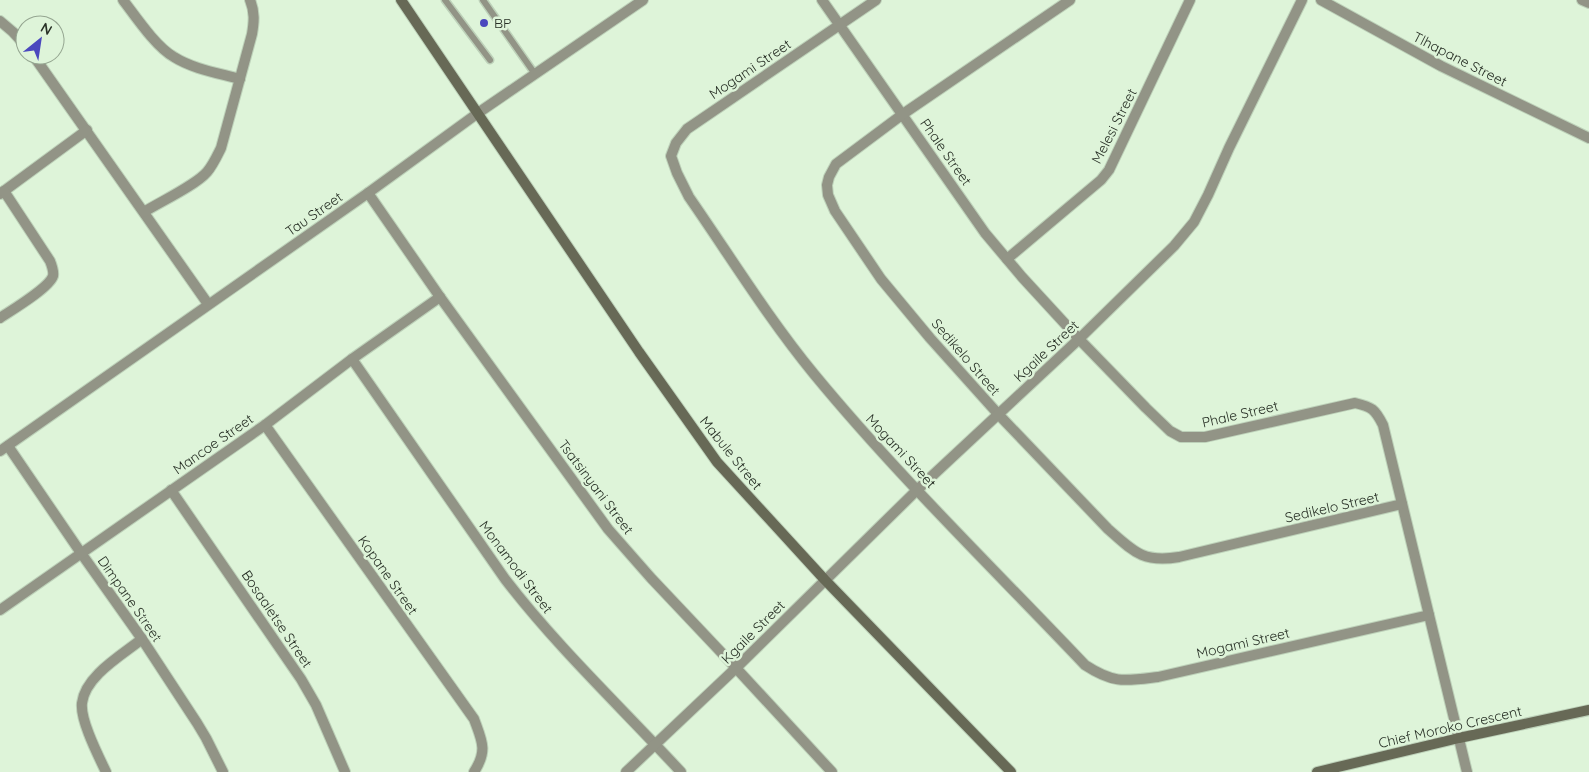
<svg xmlns="http://www.w3.org/2000/svg" width="1589" height="772" viewBox="0 0 1589 772" font-family="Quicksand,sans-serif">
	<style>
		.lines { fill: none; stroke-linecap: round; stroke-linejoin: round }
		.lane-casing { stroke: #bdd1b9; stroke-width: 9 }
		.street-casing { stroke: #bdd1b9; stroke-width: 12 }
		.secondary-casing { stroke: #bdd1b9; stroke-width: 12 }
		.lane { stroke: #929486; stroke-width: 6 }
		.street { stroke: #929486; stroke-width: 10 }
		.secondary { stroke: #676956; stroke-width: 10 }
		.poi-dot { fill: #4b48be; stroke: #def4d9; stroke-width: 2 }
		.labels { text-anchor: middle; dominant-baseline: central; stroke-width: 5; stroke-linejoin: round; paint-order: stroke }
		.poi-label { font-size: 14px; fill: #283026; stroke: #def4d9; text-anchor: start }
		.street-label { font-size: 14px; fill: #283026; stroke: #def4d9 }
	</style>
	<rect width="100%" height="100%" fill="#def4d9"/>
	<g class="lines">
		<g class="lane-casing">
			<g id="lane">
				<path d="M445 0 490 60"/>
				<path d="M483 0 535 74"/>
			</g>
		</g>
		<g class="street-casing">
			<g id="street">
				<path d="M123 0C136 17 156 47 174 57 193 69 218 73 240 79"/>
				<path d="M822 0 985 233 1022 277 1079 339 1146 408 1170 431 1181 437H1205L1355 403C1372 407 1375 409 1383 425L1467 772"/>
				<path d="M876 0 687 129 676 143 671 156 677 173 689 197C730 256 768 318 814 374 898 476 994 569 1085 665 1114 684 1125 681 1158 677L1429 615"/>
				<path d="M1070 0 903 114 836 164 829 177 827 185 828 195 835 211 881 279 930 338 999 415 1108 529C1134 552 1143 563 1179 557L1402 504"/>
				<path d="M1321 0 1441 66 1589 138"/>
				<path d="M1582 0 1589 3"/>
				<path d="M0 21 13 32 25 45"/>
				<path d="M33 55 208 304"/>
				<path d="M368 193 440 297 608 529 651 578 736 668 832 772"/>
				<path d="M0 194 87 130"/>
				<path d="M144 212C160 202 196 185 207 172 213 165 217 156 221 148L252 34C254 22 255 12 250 0"/>
				<path d="M1007 259 1101 180 1109 170 1190 0"/>
				<path d="M0 318C12 310 49 288 53 276 54 271 52 266 50 261L4 191"/>
				<path d="M352 359 505 579C558 648 622 708 681 772"/>
				<path d="M265 425 474 719C482 741 488 750 474 772"/>
				<path d="M8 446 81 553 142 639 197 723 206 738 223 772"/>
				<path d="M0 451 368 193 478 113 643 0"/>
				<path d="M171 490 301 679 316 705 345 772"/>
				<path d="M0 610 265 425 352 359 440 297"/>
				<path d="M106 772C98 755 80 720 82 703 85 676 122 655 142 639"/>
				<path d="M626 772 736 668 917 490 1079 339 1174 246 1194 222 1208 195 1229 148 1302 0"/>
			</g>
		</g>
		<g class="secondary-casing">
			<g id="secondary">
				<path d="M401 0 639 352 717 462 825 580 1011 772"/>
				<path d="M1317 772 1459 738 1589 710"/>
			</g>
		</g>
		<use href="#lane" class="lane"/>
		<use href="#street" class="street"/>
		<use href="#secondary" class="secondary"/>
	</g>
	<circle class="poi-dot" cx="484" cy="23" r="5"/>
	<g class="labels">
		<g class="poi-label">
			<text x="494" y="23">BP</text>
		</g>
		<g class="street-label">
			<text transform="translate(1460 59) rotate(27)">Tlhapane Street</text>
			<text transform="translate(750 69) rotate(-34)">Mogami Street</text>
			<text transform="translate(1114 126) rotate(-63)">Melesi Street</text>
			<text transform="translate(946 152) rotate(55)">Phale Street</text>
			<text transform="translate(314 214) rotate(-35)">Tau Street</text>
			<text transform="translate(1046 351) rotate(-43)">Kgaile Street</text>
			<text transform="translate(966 357) rotate(49)">Sedikelo Street</text>
			<text transform="translate(1240 414) rotate(-13)">Phale Street</text>
			<text transform="translate(213 444) rotate(-35)">Mancoe Street</text>
			<text transform="translate(901 451) rotate(47)">Mogami Street</text>
			<text transform="translate(731 453) rotate(51)">Mabule Street</text>
			<text transform="translate(596 487) rotate(53)">Tsatsinyani Street</text>
			<text transform="translate(1332 507) rotate(-13)">Sedikelo Street</text>
			<text transform="translate(516 567) rotate(53)">Monamodi Street</text>
			<text transform="translate(388 575) rotate(55)">Kopane Street</text>
			<text transform="translate(130 599) rotate(55)">Dimpane Street</text>
			<text transform="translate(277 619) rotate(56)">Bosaaletse Street</text>
			<text transform="translate(753 632) rotate(-45)">Kgaile Street</text>
			<text transform="translate(1243 643) rotate(-13)">Mogami Street</text>
			<text transform="translate(1450 727) rotate(-13)">Chief Moroko Crescent</text>
		</g>
	</g>
	<g transform="translate(40 40) rotate(30)"><circle r="24" fill="#def4d9" stroke="#95a691"/>
	<path d="M0-4L9 19L0 12L-9 19Z" fill="#4b48be"/>
	<text y="-8" font-size="14" font-weight="bold" text-anchor="middle" fill="#283026">N</text>
	</g>
</svg>
